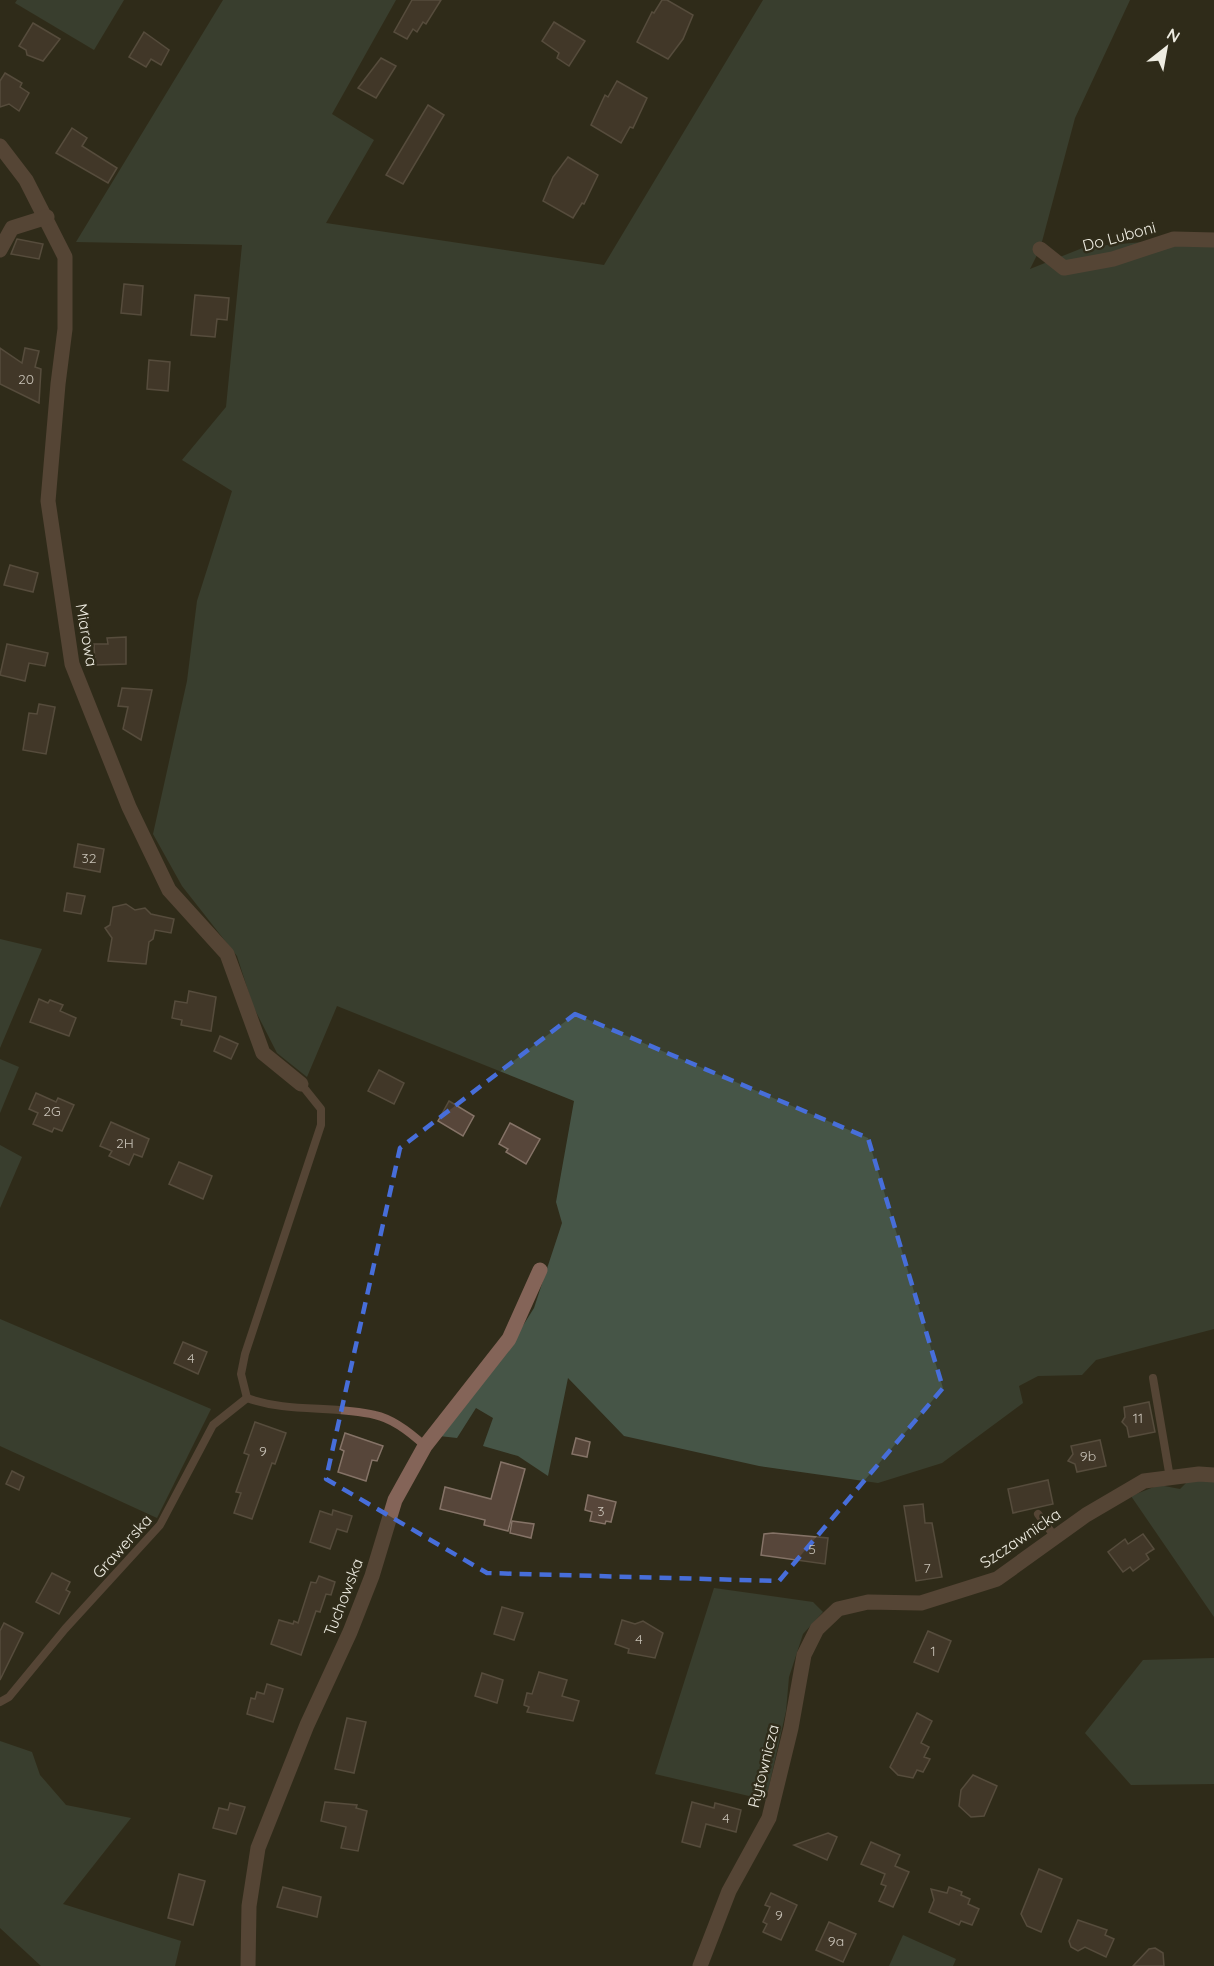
<svg xmlns="http://www.w3.org/2000/svg" width="1214" height="1966" viewBox="0 0 1214 1966" font-family="Quicksand,sans-serif">
	<style>
		.green { fill: #465547 }
		.building { fill: #57463a; stroke: #857367; stroke-width: 1.5 }
		.lines { fill: none; stroke-linecap: round; stroke-linejoin: round }
		.lane { stroke: #846458; stroke-width: 8 }
		.street { stroke: #846458; stroke-width: 15 }
		.marked { fill: none; stroke: #476eda; stroke-width: 4.5; stroke-dasharray: 12 8; stroke-linejoin: round }
		.labels { text-anchor: middle; dominant-baseline: central; stroke-width: 5; stroke-linejoin: round; paint-order: stroke }
		.number-label { font-size: 14px; fill: #c8c2b7 }
		.street-label { font-size: 16px; fill: #eeece1; stroke: #302c1a }
	</style>
	<rect width="100%" height="100%" fill="#302c1a"/>
	<g class="green">
		<path d="M17 0H124L94 50 15 3Z"/>
		<path d="M223 0H396L332 114 374 140 326 223 604 265 763 0H1130L1075 118 1040 249 1030 269 1085 247 1214 236V1329L1096 1360 1082 1375 1038 1376 1019 1386 1023 1403 942 1463 878 1483 759 1466 624 1436 568 1378 548 1476 518 1456 483 1446 493 1418 476 1408 457 1438 439 1436 504 1356 534 1308 562 1223 556 1202 574 1101 337 1006 307 1077 277 1053 253 1006 237 956 182 886 153 834 187 681 197 601 232 491 182 460 226 407 242 245 76 242Z"/>
		<path d="M0 939 42 949 0 1048Z"/>
		<path d="M0 1059 19 1067 0 1113Z"/>
		<path d="M0 1145 22 1157 0 1208Z"/>
		<path d="M0 1319 211 1409 157 1518 0 1446Z"/>
		<path d="M1191 1478 1214 1482V1617L1131 1496 1159 1485 1180 1489Z"/>
		<path d="M714 1588 813 1602 823 1612 803 1634 789 1677 786 1711 766 1800 655 1774Z"/>
		<path d="M1214 1658V1784L1131 1785 1085 1733 1143 1660Z"/>
		<path d="M0 1741 32 1752 40 1775 66 1805 131 1818 63 1904 181 1941 175 1966H41L0 1928Z"/>
		<path d="M903 1935 956 1959 953 1966H889Z"/>
	</g>
	<g class="building">
		<path d="M412 0H441L426 24 423 22 417 32 413 29 407 39 394 32Z"/>
		<path d="M662 0H667L693 15 683 39 668 59 637 42 652 12 654 13Z"/>
		<path d="M554 22 585 41 569 66 557 58 559 53 542 41Z"/>
		<path d="M33 23 60 39 43 61 27 55 26 50 19 46Z"/>
		<path d="M144 32 169 50 161 65 151 59 146 67 129 57Z"/>
		<path d="M381 58 396 66 376 98 358 88Z"/>
		<path d="M5 73 22 83 20 87 29 93 19 111 9 104 0 107V81Z"/>
		<path d="M617 81 647 98 633 128 630 127 621 143 591 125 605 95 608 97Z"/>
		<path d="M428 105 444 115 403 184 386 175Z"/>
		<path d="M72 128 87 138 82 146 117 168 108 183 56 153Z"/>
		<path d="M568 157 598 175 584 204 582 203 573 218 543 201 553 177Z"/>
		<path d="M17 239 43 244 39 259 11 254Z"/>
		<path d="M124 284 143 286 141 315 121 313Z"/>
		<path d="M195 295 229 298 227 320 217 319 215 337 191 335Z"/>
		<path d="M0 348 22 363 25 348 39 351 35 367 41 369 39 403 0 384Z"/>
		<path d="M149 360 170 362 168 391 147 389Z"/>
		<path d="M10 565 38 573 33 592 4 585Z"/>
		<path d="M126 637V664L95 665 94 644H108L107 638Z"/>
		<path d="M7 644 48 653 45 666 29 663 25 681 0 675Z"/>
		<path d="M122 688 152 690 141 740 123 729 128 707 118 706Z"/>
		<path d="M39 704 55 707 46 754 23 750 29 713 37 714Z"/>
		<path d="M78 844 104 849 100 872 74 867Z"/>
		<path d="M67 893 85 896 81 914 64 911Z"/>
		<path d="M126 904 135 910 145 908 151 914 174 919 171 933 155 930 153 939 149 942 146 964 108 961 112 938 105 928 110 925 113 907Z"/>
		<path d="M189 991 216 997 211 1031 181 1025 182 1020 172 1018 175 1001 187 1003Z"/>
		<path d="M39 999 48 1003 50 1000 63 1005 60 1011 76 1018 69 1036 30 1022Z"/>
		<path d="M220 1036 238 1044 231 1059 214 1051Z"/>
		<path d="M379 1070 404 1083 394 1104 368 1091Z"/>
		<path d="M36 1093 56 1102 58 1098 74 1105 62 1131 54 1128 52 1132 33 1124 38 1113 29 1109Z"/>
		<path d="M449 1101 474 1116 463 1136 438 1121Z"/>
		<path d="M111 1122 149 1139 142 1157 134 1154 129 1165 109 1156 112 1151 100 1146Z"/>
		<path d="M510 1123 540 1139 526 1164 506 1152 508 1149 499 1144Z"/>
		<path d="M179 1162 212 1176 203 1199 169 1184Z"/>
		<path d="M183 1342 207 1352 198 1374 174 1363Z"/>
		<path d="M1149 1402 1155 1432 1129 1437 1127 1427 1122 1422 1125 1417 1124 1407Z"/>
		<path d="M255 1422 286 1433 275 1464 272 1463 252 1519 234 1513 241 1493 236 1492 249 1455 244 1453Z"/>
		<path d="M345 1433 383 1446 377 1461 372 1460 366 1481 338 1472 344 1451 340 1449Z"/>
		<path d="M576 1438 590 1442 587 1457 572 1454Z"/>
		<path d="M1100 1440 1106 1466 1077 1472 1075 1464 1068 1461 1073 1454 1071 1446Z"/>
		<path d="M501 1462 525 1469 508 1531 484 1525 485 1520 440 1509 445 1487 491 1499Z"/>
		<path d="M12 1471 24 1477 19 1490 6 1484Z"/>
		<path d="M1048 1480 1053 1504 1013 1513 1008 1489Z"/>
		<path d="M588 1495 616 1502 611 1522 606 1521 605 1524 590 1521 592 1512 585 1510Z"/>
		<path d="M923 1504 925 1523H932L942 1577 916 1581 904 1506Z"/>
		<path d="M333 1510 352 1516 347 1532 337 1529 330 1549 310 1542 320 1511 332 1515Z"/>
		<path d="M512 1521 534 1524 531 1538 510 1533Z"/>
		<path d="M773 1533 828 1538 825 1564 761 1555 764 1534Z"/>
		<path d="M1143 1534 1154 1549 1146 1554 1149 1559 1133 1571 1130 1567 1123 1572 1108 1552 1125 1539 1128 1544Z"/>
		<path d="M52 1573 70 1582 66 1590 70 1592 59 1614 36 1602Z"/>
		<path d="M319 1576 335 1582 331 1595 326 1594 320 1612 316 1611 301 1655 271 1644 279 1620 293 1624 294 1621 298 1623 311 1582 316 1583Z"/>
		<path d="M502 1607 523 1613 514 1640 494 1634Z"/>
		<path d="M622 1620 635 1624 643 1621 663 1633 655 1658 628 1653 629 1649 615 1644Z"/>
		<path d="M4 1623 23 1633 0 1680V1631Z"/>
		<path d="M928 1631 951 1641 938 1672 914 1662Z"/>
		<path d="M539 1672 567 1680 562 1696 579 1701 573 1721 527 1712 529 1707 524 1705 527 1693 532 1694Z"/>
		<path d="M482 1673 503 1680 497 1703 475 1696Z"/>
		<path d="M267 1684 283 1689 273 1722 247 1714 251 1698 255 1699 257 1692 264 1694Z"/>
		<path d="M917 1713 932 1721 921 1743 929 1747 924 1757 930 1759 923 1772 917 1770 913 1778 898 1775 890 1767Z"/>
		<path d="M347 1718 366 1722 354 1773 335 1769Z"/>
		<path d="M973 1775 997 1786 984 1816 971 1817 959 1806 961 1790Z"/>
		<path d="M325 1802 357 1805 356 1808 367 1811 358 1851 341 1848 346 1827 321 1821Z"/>
		<path d="M692 1802 714 1808 715 1803 741 1810 736 1832 706 1824 700 1847 682 1842Z"/>
		<path d="M230 1803 245 1807 236 1834 213 1828 219 1808 228 1810Z"/>
		<path d="M828 1833 837 1837 827 1860 794 1845Z"/>
		<path d="M871 1842 900 1855 895 1866 909 1872 893 1907 879 1901 886 1886 881 1884 885 1874 861 1864Z"/>
		<path d="M1039 1869 1062 1879 1041 1932 1027 1926 1021 1914Z"/>
		<path d="M179 1874 205 1881 193 1925 168 1918Z"/>
		<path d="M283 1887 321 1897 317 1917 277 1907Z"/>
		<path d="M949 1887 962 1892 961 1895 970 1899 968 1904 979 1909 972 1925 961 1921 959 1925 929 1912 934 1900 931 1889 947 1893Z"/>
		<path d="M771 1893 797 1905 781 1940 763 1932 767 1924 763 1922 770 1907 765 1905Z"/>
		<path d="M1078 1920 1107 1930 1105 1935 1114 1939 1106 1957 1085 1947 1078 1951 1071 1947 1069 1941Z"/>
		<path d="M829 1922 856 1934 843 1962 816 1950Z"/>
		<path d="M1155 1948 1163 1953 1164 1966H1133L1149 1949Z"/>
	</g>
	<g class="lines">
		<g class="lane">
			<path d="M1153 1378 1170 1478"/>
			<path d="M247 1398 241 1374 245 1354 321 1125V1109L301 1084"/>
			<path d="M247 1398C288 1413 333 1405 375 1415 394 1419 411 1433 425 1446"/>
			<path d="M1038 1514 1055 1537"/>
			<path d="M0 1702 9 1697 65 1629 160 1525 213 1425 247 1398"/>
		</g>
		<g class="street">
			<path d="M0 146 26 180 65 257V329L58 384 48 501 72 664 129 807 169 890 227 954 263 1053 301 1084"/>
			<path d="M1040 249 1064 268 1113 259 1174 239 1214 240"/>
			<path d="M0 250 12 228 47 217"/>
			<path d="M248 1966 249 1906 258 1848 307 1725 350 1632 372 1576 395 1500 425 1446 509 1339 540 1270"/>
			<path d="M700 1966 729 1891 769 1818 791 1728 804 1655 817 1629 838 1609 868 1602 921 1603 997 1579 1086 1515 1144 1481 1199 1474 1214 1475"/>
		</g>
	</g>
	<path d="M0 0H1214V1966H0ZM575 1014 868 1138 943 1388 779 1581 487 1573 326 1479 400 1148Z" fill="#302c1a" fill-opacity=".55" fill-rule="evenodd"/>
	<path class="marked" d="M575 1014 868 1138 943 1388 779 1581 487 1573 326 1479 400 1148Z"/>
	<g class="labels">
		<g class="number-label">
			<text x="26" y="379">20</text>
			<text x="89" y="858">32</text>
			<text x="52" y="1111">2G</text>
			<text x="125" y="1143">2H</text>
			<text x="191" y="1358">4</text>
			<text x="1138" y="1418">11</text>
			<text x="263" y="1451">9</text>
			<text x="1088" y="1456">9b</text>
			<text x="601" y="1511">3</text>
			<text x="812" y="1549">5</text>
			<text x="927" y="1568">7</text>
			<text x="639" y="1639">4</text>
			<text x="933" y="1651">1</text>
			<text x="726" y="1818">4</text>
			<text x="779" y="1915">9</text>
			<text x="836" y="1941">9a</text>
		</g>
		<g class="street-label">
			<text transform="translate(1119 236) rotate(-15)">Do Luboni</text>
			<text transform="translate(87 635) rotate(80)">Miarowa</text>
			<text transform="translate(1020 1538) rotate(-34)">Szczawnicka</text>
			<text transform="translate(122 1546) rotate(-48)">Grawerska</text>
			<text transform="translate(343 1597) rotate(-69)">Tuchowska</text>
			<text transform="translate(763 1766) rotate(-76)">Rytownicza</text>
		</g>
	</g>
	<g transform="translate(1166 48) rotate(31)" stroke="#302c1a" stroke-width="4.5" paint-order="stroke">
	<path d="M0-4.5L10 22L0 15L-10 22Z" fill="#eeece1"/>
	<text y="-9" font-size="16" font-weight="bold" text-anchor="middle" fill="#eeece1">N</text>
	</g>
</svg>
